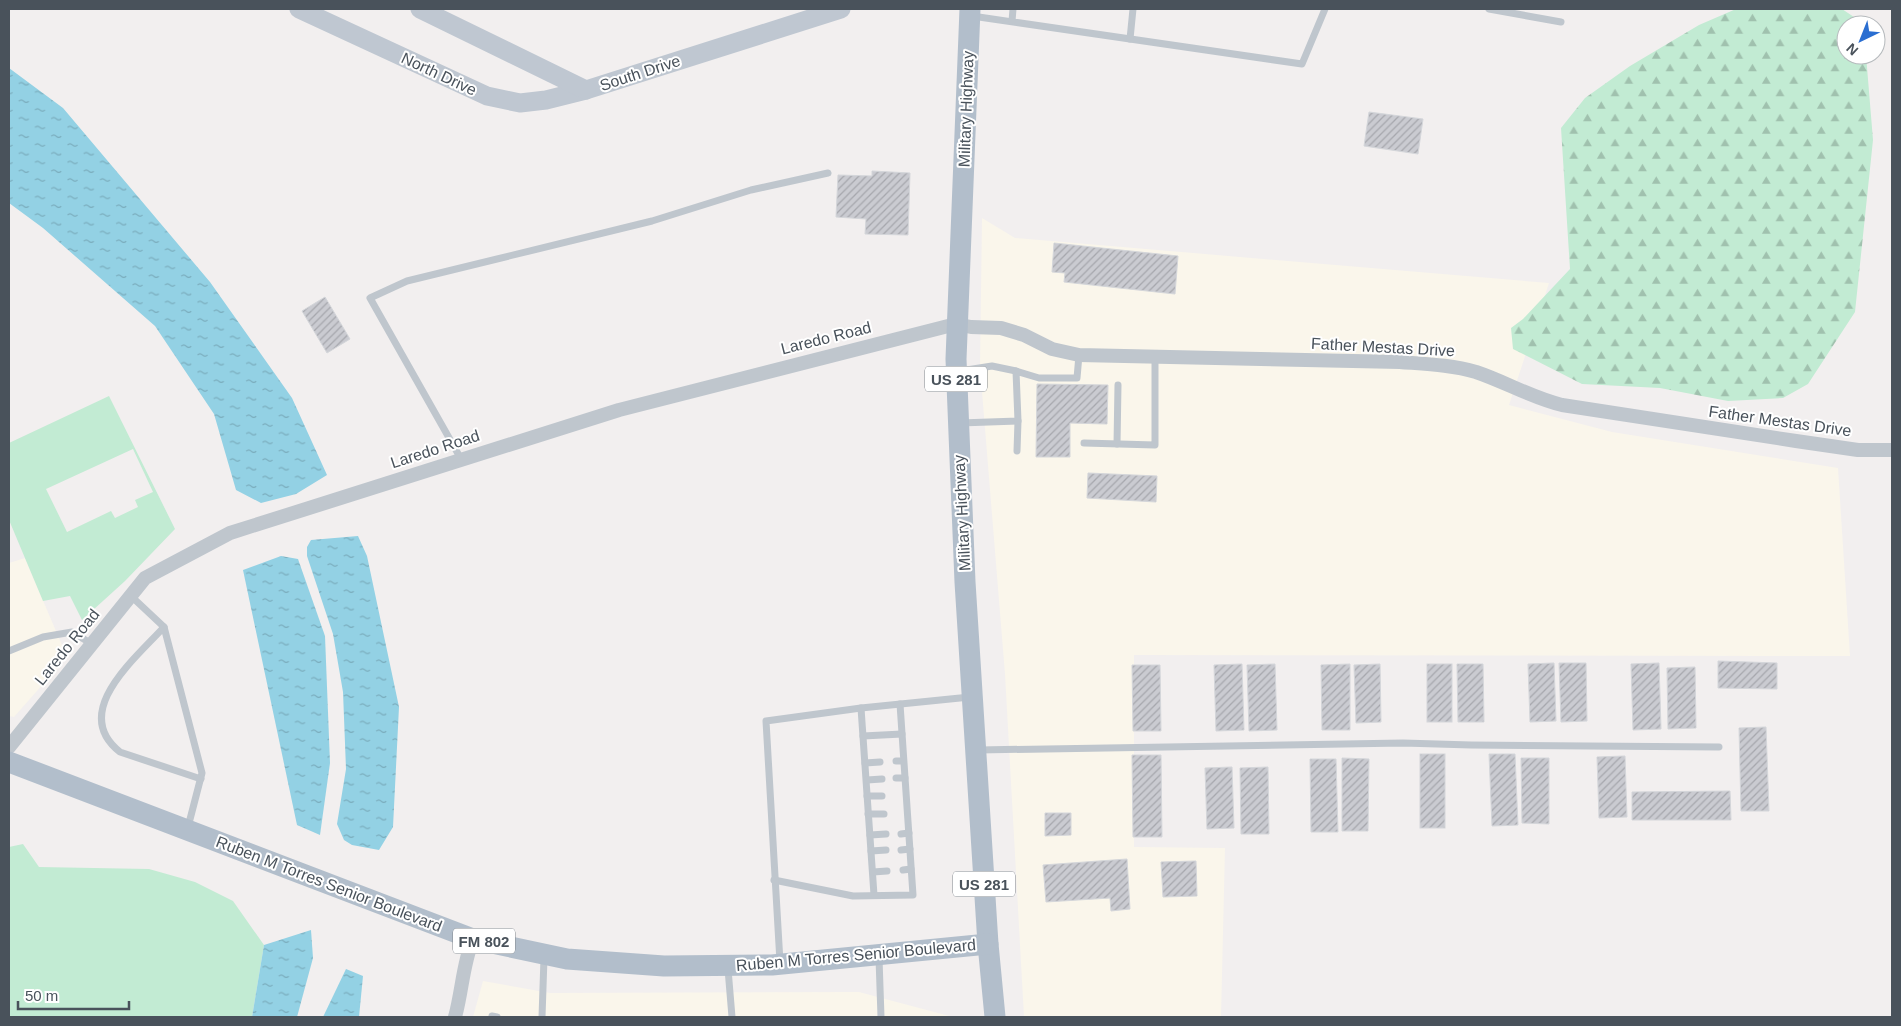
<svg xmlns="http://www.w3.org/2000/svg" width="1901" height="1026" viewBox="0 0 1901 1026" font-family="Arial,sans-serif">
	<style>
		.commercial { fill: #faf6eb }
		.green { fill: #c2ebd3; fill-rule: evenodd }
		.forest { fill: url(#forest-firs) }
		.water { fill: url(#water-ripples) }
		.building { fill: url(#building-hatch); stroke: #d4d6da }
		.lines { fill: none; stroke-linecap: round; stroke-linejoin: round }
		.lane { stroke: #bfc6cd; stroke-width: 7 }
		.street { stroke: #bfc6cd; stroke-width: 14 }
		.secondary { stroke: #bfc7d1; stroke-width: 19 }
		.primary { stroke: #b2becb; stroke-width: 21 }
		.labels { text-anchor: middle; dominant-baseline: central; stroke-width: 4; stroke-linejoin: round; paint-order: stroke }
		.shield { fill: #fff; stroke: #80868c; stroke-width: 1 }
		.shield-label { font-size: 15px; font-weight: bold; fill: #49525b }
		.street-label { font-size: 16px; fill: #49525b; stroke: #fff }
	</style>
	<defs>
		<pattern id="forest-firs" width="22" height="20" patternUnits="userSpaceOnUse" patternTransform="scale(1.25)"><rect width="22" height="20" fill="#c2ebd3"/><path d="M5 1l3.5 6h-7zM16 11l3.5 6h-7z" fill="#a0c1ae"/></pattern>
		<pattern id="water-ripples" width="26" height="14" patternUnits="userSpaceOnUse" patternTransform="scale(1.25)"><rect width="26" height="14" fill="#93d1e4"/><path d="M2 4q2-2 4 0t4 0M15 11q2-2 4 0t4 0" fill="none" stroke="#7aacbc"/></pattern>
		<pattern id="building-hatch" width="6" height="6" patternUnits="userSpaceOnUse" patternTransform="scale(1.25)"><rect width="6" height="6" fill="#cacbd1"/><path d="M-1 1l2-2M0 6l6-6M5 7l2-2" fill="none" stroke="#a6a7ad"/></pattern>
	</defs>
	<rect width="100%" height="100%" fill="#f2efef"/>
	<g class="commercial">
		<path d="M982 218 1015 238 1549 283 1509 405 1612 432 1838 468 1850 656 1134 655V847L1225 848 1221 1017H1024L1005 674 980 367Z"/>
		<path d="M25 558 67 657 14 717 9 716V563Z"/>
		<path d="M483 981 550 993 859 992 953 1017H473Z"/>
	</g>
	<g class="green">
		<path d="M109 396 175 529 125 581 82 620 70 596 43 601 9 520V443ZM133 449 153 492 135 500 138 507 115 518 111 511 67 532 46 489Z"/>
		<path d="M23 844 39 867 149 869 195 882 233 901 264 945 252 1017H9V847Z"/>
	</g>
	<path class="forest" d="M1736 9H1842L1863 23V25H1846V55H1866L1873 140 1855 312 1808 384 1783 398 1728 401 1660 388 1582 384 1513 349 1511 328 1523 319 1570 269 1561 128 1585 98 1630 66 1699 25Z"/>
	<g class="water">
		<path d="M9 68 63 108 210 282 292 398 327 475 296 494 261 503 236 490 214 414 155 326 43 228 9 203Z"/>
		<path d="M358 536 367 556 399 707 393 827 379 850 352 845 344 840 337 824 346 769 343 692 333 634 307 556V547L311 540Z"/>
		<path d="M281 556 298 559 325 636 330 763 320 835 297 825 243 570Z"/>
		<path d="M311 930 313 958 297 1017H252L264 945Z"/>
		<path d="M346 969 363 976 359 1017H323Z"/>
	</g>
	<g class="building">
		<path d="M1369 112 1423 119 1418 154 1364 146Z"/>
		<path d="M872 171 910 173 908 235 865 234 866 219 836 217 838 175 872 176Z"/>
		<path d="M1054 243 1178 256 1175 294 1064 282 1065 273 1052 272Z"/>
		<path d="M325 297 350 339 327 353 302 311Z"/>
		<path d="M1037 384 1108 385 1107 424 1070 423V457H1036Z"/>
		<path d="M1088 473 1157 476 1156 502 1087 498Z"/>
		<path d="M1718 661 1777 663V689L1718 688Z"/>
		<path d="M1554 663 1556 721 1530 722 1528 664Z"/>
		<path d="M1559 663H1586L1587 721 1561 722Z"/>
		<path d="M1659 663 1661 729 1633 730 1631 664Z"/>
		<path d="M1242 664 1244 730 1216 731 1214 665Z"/>
		<path d="M1275 664 1277 730 1249 731 1247 665Z"/>
		<path d="M1350 664V730H1322L1321 665Z"/>
		<path d="M1380 664 1381 722 1356 723 1354 665Z"/>
		<rect x="1427" y="664" width="25" height="58"/>
		<path d="M1457 664H1483L1484 722H1458Z"/>
		<path d="M1132 665H1160L1161 731H1133Z"/>
		<path d="M1695 667 1696 728 1668 729 1667 668Z"/>
		<path d="M1766 727 1769 811H1741L1739 728Z"/>
		<rect x="1420" y="754" width="25" height="74"/>
		<path d="M1489 754H1515L1518 825 1492 826Z"/>
		<path d="M1132 755H1161L1162 837H1133Z"/>
		<path d="M1625 756 1627 817 1599 818 1597 757Z"/>
		<path d="M1342 758 1369 759 1368 831H1342Z"/>
		<path d="M1521 758H1549V824L1522 823Z"/>
		<path d="M1310 759H1336L1338 832H1311Z"/>
		<path d="M1232 767 1234 828 1207 829 1205 768Z"/>
		<path d="M1268 767 1269 834H1241L1240 768Z"/>
		<path d="M1730 791 1731 820H1632V792Z"/>
		<path d="M1045 813H1071V835L1045 836Z"/>
		<path d="M1127 859 1130 909 1111 911 1110 898 1046 902 1043 865Z"/>
		<path d="M1196 861 1197 896 1163 897 1161 862Z"/>
	</g>
	<g class="lines">
		<g class="lane">
			<path d="M1489 9 1561 22"/>
			<path d="M972 16 1302 64 1325 9"/>
			<path d="M1012 21 1013 9"/>
			<path d="M1130 39 1133 9"/>
			<path d="M960 371 992 366 1016 371"/>
			<path d="M960 423 1018 421 1016 371 1039 378H1077L1079 355"/>
			<path d="M1084 443 1155 445V357"/>
			<path d="M1117 444 1118 385"/>
			<path d="M1017 451 1018 421"/>
			<path d="M461 459 370 298 407 281 652 221 751 190 828 173"/>
			<path d="M131 596 164 627 202 773 188 827"/>
			<path d="M164 627C136 658 69 712 120 752L201 779"/>
			<path d="M9 651 43 637 72 632 92 644"/>
			<path d="M861 708 874 895"/>
			<path d="M863 736 902 734"/>
			<path d="M979 750 1403 743 1471 745 1719 747"/>
			<path d="M896 761H903"/>
			<path d="M865 763 880 762"/>
			<path d="M896 778H905"/>
			<path d="M867 780 882 779"/>
			<path d="M867 796H882"/>
			<path d="M868 814H884"/>
			<path d="M901 834 909 833"/>
			<path d="M870 835 886 834"/>
			<path d="M901 850 910 849"/>
			<path d="M871 851 886 850"/>
			<path d="M903 870 911 869"/>
			<path d="M873 872 887 871"/>
			<path d="M774 880 853 896 913 895 900 704"/>
			<path d="M879 958 881 1017"/>
			<path d="M780 962 766 721 861 708 970 697"/>
			<path d="M728 969 732 1017"/>
			<path d="M492 1016 497 1017"/>
			<path d="M542 1017 544 958"/>
		</g>
		<g class="street">
			<path d="M9 747 145 578 230 533 619 410 956 324 971 327 1001 328 1024 335 1052 349 1079 355 1400 362C1425 364 1452 365 1476 372 1506 382 1532 398 1562 405L1796 441 1858 450H1892"/>
			<path d="M455 1017C462 992 463 963 473 939"/>
		</g>
		<g class="secondary">
			<path d="M299 9 487 96 520 103 546 100 586 90 841 9"/>
			<path d="M420 9 586 90"/>
		</g>
		<g class="primary">
			<path d="M970 9 956 359 965 582 988 944 995 1017"/>
			<path d="M9 762 473 939 567 959 664 966 772 965 988 944"/>
		</g>
	</g>
	<g class="labels">
		<g class="shield">
			<rect x="925" y="366.5" width="62" height="25" rx="4"/>
			<rect x="953" y="871.5" width="62" height="25" rx="4"/>
			<rect x="453" y="928.5" width="62" height="25" rx="4"/>
		</g>
		<g class="shield-label">
			<text x="956" y="379">US 281</text>
			<text x="984" y="884">US 281</text>
			<text x="484" y="941">FM 802</text>
		</g>
		<g class="street-label">
			<text transform="translate(640 73) rotate(-18)">South Drive</text>
			<text transform="translate(439 74) rotate(25)">North Drive</text>
			<text transform="translate(966 109) rotate(-88)">Military Highway</text>
			<text transform="translate(826 338) rotate(-14)">Laredo Road</text>
			<text transform="translate(1383 347) rotate(3)">Father Mestas Drive</text>
			<text transform="translate(1780 421) rotate(8)">Father Mestas Drive</text>
			<text transform="translate(435 449) rotate(-18)">Laredo Road</text>
			<text transform="translate(962 513) rotate(-93)">Military Highway</text>
			<text transform="translate(67 647) rotate(-51)">Laredo Road</text>
			<text transform="translate(329 884) rotate(21)">Ruben M Torres Senior Boulevard</text>
			<text transform="translate(856 955) rotate(-5)">Ruben M Torres Senior Boulevard</text>
		</g>
	</g>
	<rect width="1901" height="1026" fill="none" stroke="#49525b" stroke-width="20"/>
	<g transform="translate(1861 40) rotate(223)"><circle r="24" fill="#ffffff" stroke="#b6babd"/>
	<path d="M0-4L9 19L0 12L-9 19Z" fill="#2a6ed1"/>
	<text y="-8" font-size="14" font-weight="bold" text-anchor="middle" fill="#49525b">N</text>
	</g>
	<path d="M18 1001v8h111v-8" fill="none" stroke="#49525b" stroke-width="2.5"/>
	<text x="25" y="1001" font-size="15" fill="#49525b" stroke="#ffffff" stroke-width="4" paint-order="stroke">50 m</text>
</svg>
